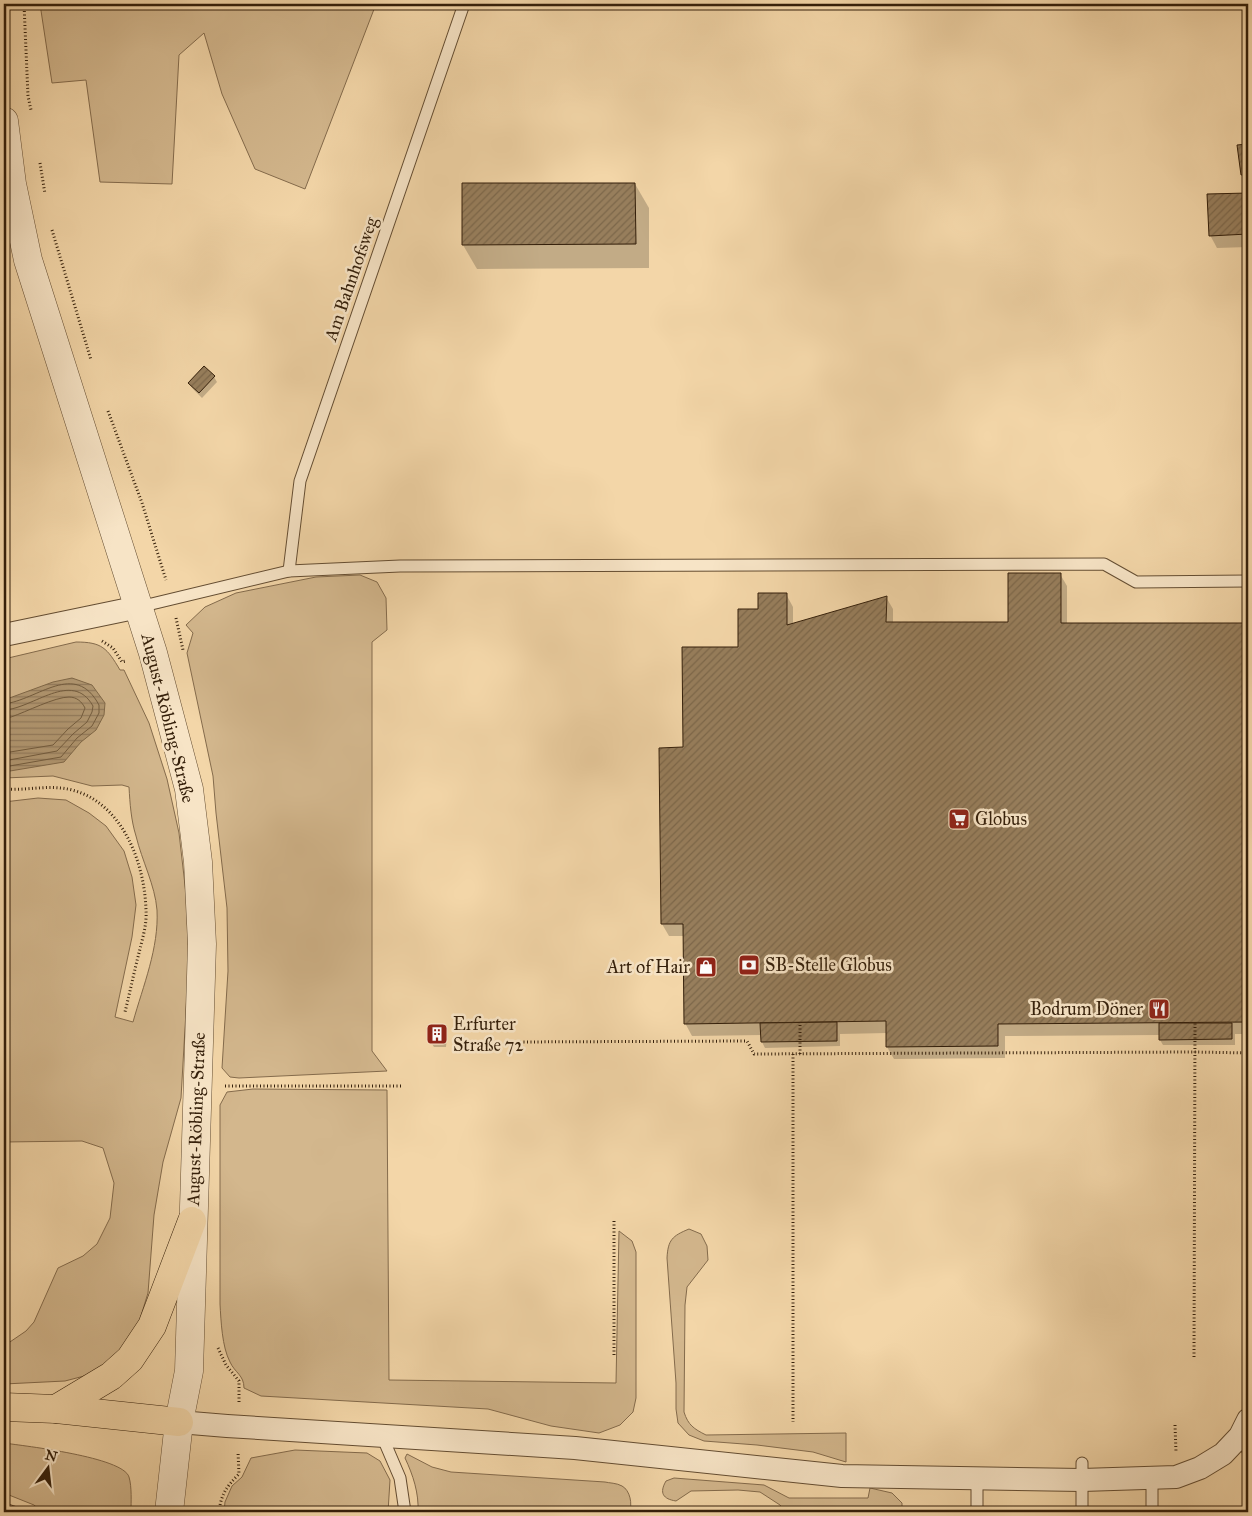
<svg xmlns="http://www.w3.org/2000/svg" width="1252" height="1516" viewBox="0 0 1252 1516" font-family="'IM FELL Great Primer',serif">
	<style>
		.grass { fill: #d3b78d; stroke: #846b4c }
		.water { fill: url(#water-rules); stroke: #806848 }
		.shadow { fill: #0003 }
		.lines { fill: none; stroke-linecap: round; stroke-linejoin: round }
		.shore { stroke: #735c3e; stroke-width: 1 }
		.building { fill: url(#building-hatch); stroke: #341f0a }
		.service-casing { stroke: #644d32; stroke-width: 13 }
		.minor-casing { stroke: #644d32; stroke-width: 24 }
		.tertiary-casing { stroke: #644d32; stroke-width: 29 }
		.motorway-casing { stroke: #341f0a; stroke-width: 29 }
		.path { stroke: #341f0a; stroke-width: 3; stroke-dasharray: 1 2.5; stroke-linecap: butt }
		.service { stroke: #f7e4c6; stroke-width: 11 }
		.minor { stroke: #f7e4c6; stroke-width: 22 }
		.tertiary { stroke: #f7e4c6; stroke-width: 28 }
		.motorway { stroke: #f3d6a8; stroke-width: 28 }
		.labels { text-anchor: middle; dominant-baseline: central; stroke-width: 5; stroke-linejoin: round; paint-order: stroke }
		.street-label { font-size: 18px; fill: #341f0a; stroke: #f7e4c6 }
		.poi-label { font-size: 18px; fill: #341f0a; stroke: #f7e4c6; text-anchor: start }
	</style>
	<defs>
		<pattern id="water-rules" width="6" height="5" patternUnits="userSpaceOnUse" patternTransform="scale(1.25)"><rect width="6" height="5" fill="#b29872"/><path d="M0 2.5h6" fill="none" stroke="#927b5c"/></pattern>
		<pattern id="building-hatch" width="6" height="6" patternUnits="userSpaceOnUse" patternTransform="scale(1.25)"><rect width="6" height="6" fill="#977e5c"/><path d="M-1 1l2-2M0 6l6-6M5 7l2-2" fill="none" stroke="#7c674a"/></pattern>
	</defs>
	<rect width="100%" height="100%" fill="#f3d6a8"/>
	<filter id="stains"><feTurbulence type="fractalNoise" baseFrequency=".004" numOctaves="4"/><feColorMatrix values="0 0 0 0 .2 0 0 0 0 .09 0 0 0 0 .02 0 0 0 .5 -.17"/></filter>
	<radialGradient id="worn" r=".72"><stop offset=".6" stop-color="#630" stop-opacity="0"/><stop offset="1" stop-color="#630" stop-opacity=".3"/></radialGradient>
	<g class="grass">
		<path d="M40 4H376L305 189 255 169 222 94 204 33 179 55 172 184 100 182 86 80 52 83Z"/>
		<path d="M360 575 377 582 386 598 387 630 372 642V1051L387 1071 239 1078 230 1077 222 1068 228 971 227 908 216 813 213 776 187 653 193 633 186 625 205 607 236 593 316 577Z"/>
		<path d="M76 642C102 642 107 648 120 670H124L149 723 167 779 179 833 186 894 189 959 181 1098 163 1162 154 1215 148 1293 139 1322 126 1345 108 1363 88 1375 65 1381 4 1384V1346L26 1331 34 1322 58 1268 83 1256 97 1244 110 1218 114 1183 103 1148 82 1141 4 1142V802L38 798 66 800 89 813 106 826 124 851 132 877 136 905 132 937 115 1017 133 1022C143 986 159 948 157 910 155 885 142 861 136 836 131 820 130 804 129 787L122 785 92 786 53 776 4 778V659Z"/>
		<path d="M253 1089 387 1090 389 1380 616 1383 619 1231 632 1241 636 1252V1398L633 1412 620 1425 599 1433 551 1426 488 1409 261 1396 244 1388C244 1375 235 1373 230 1362 222 1347 221 1321 220 1304V1105L227 1092Z"/>
		<path d="M689 1229 701 1234 707 1246 708 1260 687 1287 685 1305 684 1412C688 1425 694 1429 706 1435L846 1433V1462L813 1452 757 1445 704 1441 689 1435 678 1423 676 1409V1383L667 1258C668 1240 672 1236 689 1229Z"/>
		<path d="M4 1443C25 1446 123 1457 129 1477 132 1487 131 1502 131 1512H42L34 1505 4 1493Z"/>
		<path d="M295 1450 367 1453 380 1461 390 1480 388 1512H224L225 1502 232 1486 242 1477 251 1458Z"/>
		<path d="M407 1454 432 1467 451 1472 605 1482C609 1483 617 1483 622 1486 630 1490 633 1505 629 1512H418C419 1493 413 1475 405 1458Z"/>
		<path d="M674 1478 764 1485 789 1498H868L870 1488 892 1493 902 1503V1512H786L780 1505 760 1492 738 1490 691 1491 676 1501C663 1499 659 1493 666 1481Z"/>
	</g>
	<path class="water" d="M72 678 92 685 105 703 104 715 96 730 81 742 64 762 4 772V700L53 682Z"/>
	<g class="shadow">
		<path d="M1239 146H1248V185L1242 175Z"/>
		<path d="M635 184 649 208V268L477 269 463 245Z"/>
		<path d="M1248 194V247L1217 248 1210 235 1208 196Z"/>
		<path d="M214 377 217 382 202 398 193 389 189 384Z"/>
		<path d="M1060 574 1067 586V624H1248V1034H1235V1045H1163L1160 1040V1035L1005 1036V1058L894 1059 887 1047V1033L840 1034V1046L765 1048 762 1042V1035L692 1036 685 1023 684 936H669L662 924 684 749 759 610 786 594 793 607V625L886 597 893 609V623L1009 624Z"/>
		<path d="M443 1029 447 1035 446 1047H434L430 1041Z"/>
	</g>
	<g class="lines">
		<g class="shore">
			<path d="M4 704C38 700 75 660 99 705V713L92 726 77 738 61 757 4 767"/>
			<path d="M4 710C33 709 72 669 93 706L92 712 87 722 73 734 57 751 4 761"/>
			<path d="M4 718 11 717C26 712 55 697 69 697 77 697 82 702 85 708L81 718 68 729 53 745 4 753"/>
		</g>
	</g>
	<g class="building">
		<path d="M1248 144V174L1241 175 1237 145Z"/>
		<path d="M462 183H635L636 244 462 245Z"/>
		<path d="M1248 193V234L1209 236 1207 194Z"/>
		<path d="M204 366 215 376 199 393 188 383Z"/>
		<path d="M1008 573H1061V623H1248V1022L998 1024V1046L886 1047V1021L684 1024 683 924H661L659 748 683 747 682 647H738V609H758V593H787V625L887 596 886 622H1008Z"/>
		<path d="M837 1022V1041L761 1042 760 1023Z"/>
		<path d="M1159 1023H1232V1039L1159 1040Z"/>
		<path d="M429 1027 444 1028V1042L429 1041Z"/>
	</g>
	<g class="lines">
		<g class="service-casing">
			<g id="service">
				<path d="M289 571 300 481 464 4"/>
				<path d="M139 607 289 571 400 566 1104 564 1136 582 1248 581"/>
				<path d="M382 1436 400 1478 405 1512"/>
				<path d="M1240 1436 1248 1451"/>
				<path d="M1152 1478V1512"/>
				<path d="M4 1509 13 1512"/>
				<path d="M977 1512V1478"/>
				<path d="M1082 1512V1463"/>
			</g>
		</g>
		<g class="minor-casing">
			<g id="minor">
				<path d="M4 635 139 607"/>
				<path d="M179 1422 227 1426 575 1448 842 1476 1082 1480 1176 1477 1200 1468 1223 1454 1240 1436 1248 1420"/>
			</g>
		</g>
		<g class="tertiary-casing">
			<path id="tertiary" d="M4 121 12 184 28 260 153 653 189 789 198 862 202 944 189 1371 179 1422 169 1512"/>
		</g>
		<g class="motorway-casing">
			<g id="motorway">
				<path d="M4 1407 56 1409 179 1422"/>
				<path d="M56 1409 111 1376 130 1359 152 1326 192 1221"/>
			</g>
		</g>
		<g class="path">
			<path d="M24 4 28 96 31 110"/>
			<path d="M40 163 45 194"/>
			<path d="M52 230 91 360"/>
			<path d="M108 411 142 503 166 580"/>
			<path d="M176 618 183 650"/>
			<path d="M102 641 113 648 122 662 126 661"/>
			<path d="M4 789C27 791 49 784 72 790 123 803 145 864 146 911 147 925 142 940 139 953 134 972 130 992 125 1012"/>
			<path d="M513 1042 747 1041 754 1054 1195 1052 1248 1053"/>
			<path d="M793 1054V1422"/>
			<path d="M800 1054V1022"/>
			<path d="M225 1086H402"/>
			<path d="M218 1348 226 1365 239 1381V1403"/>
			<path d="M614 1355V1221"/>
			<path d="M1194 1357 1195 1023"/>
			<path d="M1175 1425 1176 1452"/>
			<path d="M219 1512C221 1494 227 1486 239 1474L238 1452"/>
		</g>
		<use href="#service" class="service"/>
		<use href="#minor" class="minor"/>
		<use href="#tertiary" class="tertiary"/>
		<use href="#motorway" class="motorway"/>
	</g>
	<defs>
		<g id="supermarket-square" transform="scale(1.125)"><rect x="-9" y="-9" width="18" height="18" rx="4" fill="#8f2418" stroke="#f7e4c6"/><path d="M-6-5.5h2.5l.6 2H6L4.5 2H-2.5L-4.4-4H-6ZM-1.5 3.2a1.3 1.3 0 1 0 .1 0ZM3 3.2a1.3 1.3 0 1 0 .1 0Z" fill="#fff"/></g>
		<g id="bank-square" transform="scale(1.125)"><rect x="-9" y="-9" width="18" height="18" rx="4" fill="#8f2418" stroke="#f7e4c6"/><path d="M-6-4H6V4H-6ZM0-2.3a2.3 2.3 0 1 0 0 4.6a2.3 2.3 0 1 0 0-4.6Z" fill="#fff"/></g>
		<g id="shop-square" transform="scale(1.125)"><rect x="-9" y="-9" width="18" height="18" rx="4" fill="#8f2418" stroke="#f7e4c6"/><path d="M-5-2.5h2.3a2.7 3.5 0 0 1 5.4 0H5L5.5 6h-11ZM-1.5-2.5h3a1.5 2.3 0 0 0-3 0Z" fill="#fff"/></g>
		<g id="restaurant-square" transform="scale(1.125)"><rect x="-9" y="-9" width="18" height="18" rx="4" fill="#8f2418" stroke="#f7e4c6"/><path d="M-5-6h1v4h1v-4h1v4h1v-4h1v5L-1.5 .5V6h-2V.5L-5-1ZM5-6V6H3V1.5H1.5Q1.5-4 5-6Z" fill="#fff"/></g>
		<g id="building-square" transform="scale(1.125)"><rect x="-9" y="-9" width="18" height="18" rx="4" fill="#8f2418" stroke="#f7e4c6"/><path d="M-4-6H4V6H1V3H-1V6H-4ZM-2.5-4.3h1.7v1.8h-1.7ZM.8-4.3h1.7v1.8H.8ZM-2.5-1h1.7V.8h-1.7ZM.8-1h1.7V.8H.8Z" fill="#fff"/></g>
	</defs>
	<g fill-rule="evenodd">
		<use href="#supermarket-square" x="959" y="819"/>
		<use href="#bank-square" x="749" y="965"/>
		<use href="#shop-square" x="706" y="967"/>
		<use href="#restaurant-square" x="1159" y="1009"/>
		<use href="#building-square" x="437" y="1034"/>
	</g>
	<g class="labels">
		<g class="street-label">
			<text transform="translate(351 279) rotate(-71)">Am Bahnhofsweg</text>
			<text transform="translate(168 718) rotate(76)">August-Röbling-Straße</text>
			<text transform="translate(196 1119) rotate(-88)">August-Röbling-Straße</text>
		</g>
		<g class="poi-label">
			<text x="975" y="819">Globus</text>
			<text x="765" y="965">SB-Stelle Globus</text>
			<text x="690" y="967" text-anchor="end">Art of Hair</text>
			<text x="1143" y="1009" text-anchor="end">Bodrum Döner</text>
			<text x="453" y="1024">Erfurter<tspan x="453" dy="21">Straße 72</tspan></text>
		</g>
	</g>
	<rect width="1252" height="1516" fill="none" stroke="#f3d6a8" stroke-width="20"/>
	<rect x="5" y="5" width="1242" height="1506" fill="none" stroke="#341f0a" stroke-width="2.5"/>
	<rect x="10" y="10" width="1232" height="1496" fill="none" stroke="#341f0a"/>
	<g transform="translate(48 1468) rotate(15)" stroke="#f7e4c6" stroke-width="4" paint-order="stroke">
	<path d="M0-4L9 19L0 12L-9 19Z" fill="#341f0a"/>
	<text y="-8" font-size="14" font-weight="bold" text-anchor="middle" fill="#341f0a">N</text>
	</g>
	<rect width="100%" height="100%" filter="url(#stains)"/>
	<rect width="100%" height="100%" fill="url(#worn)"/>
</svg>
